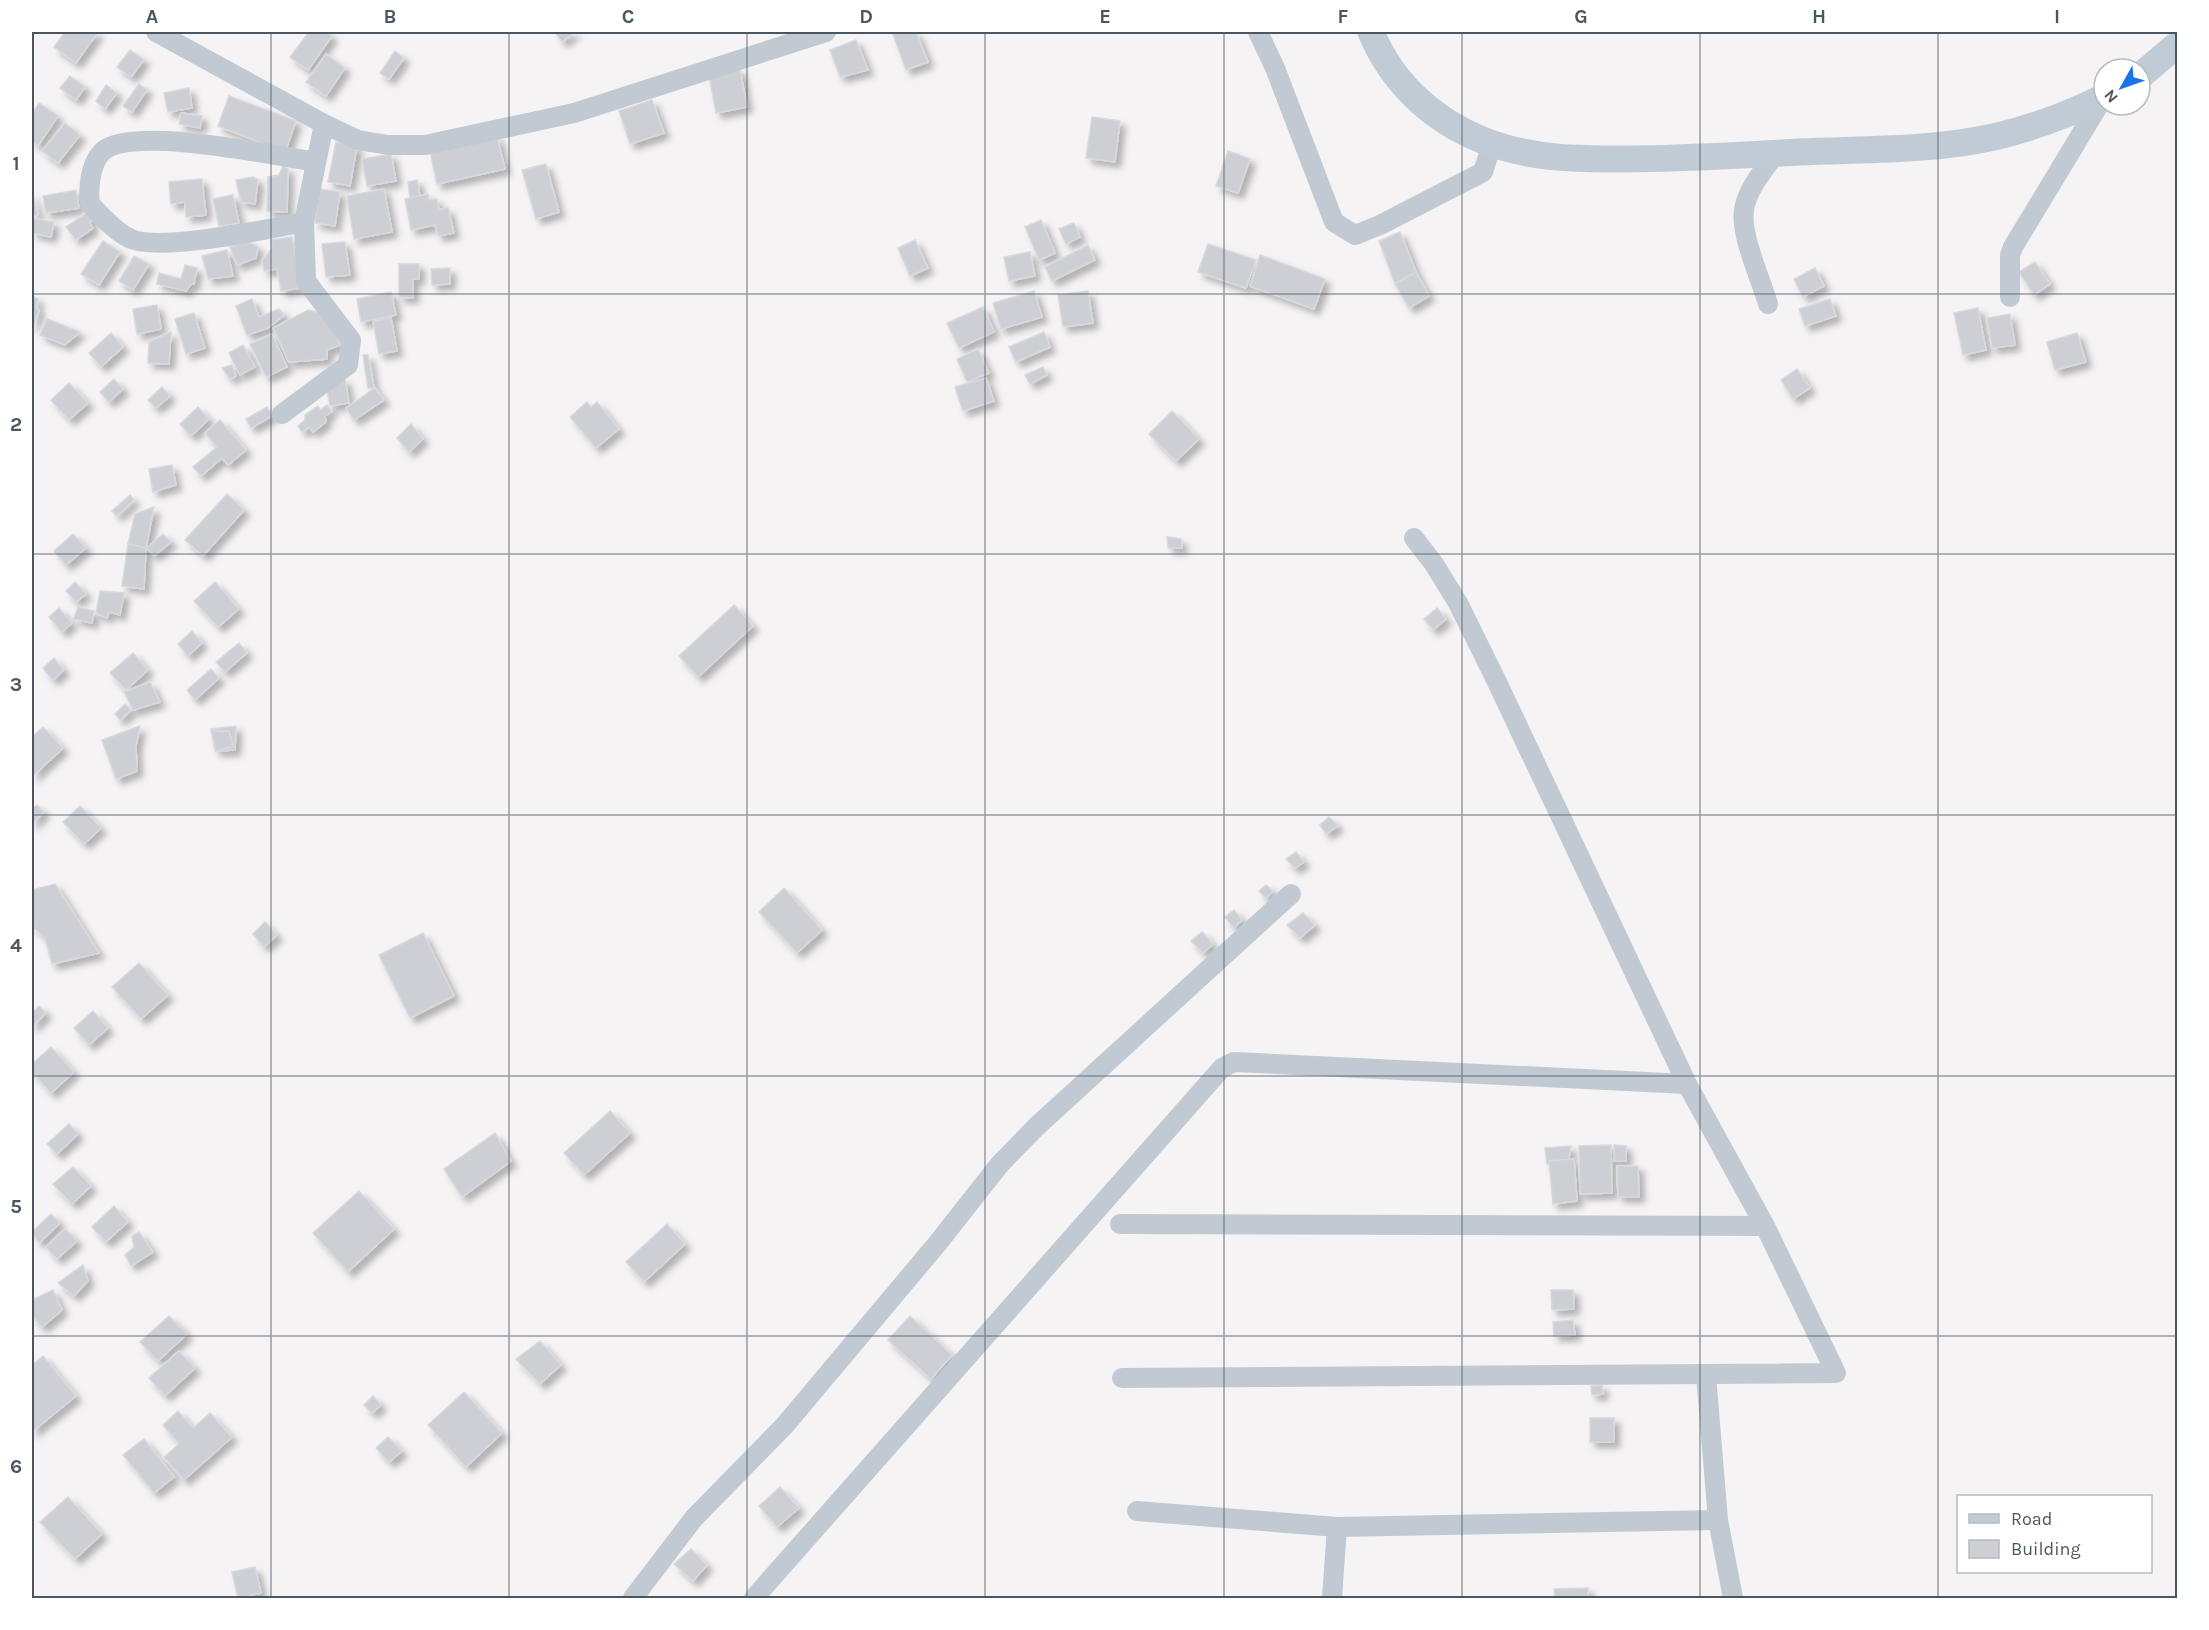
<svg xmlns="http://www.w3.org/2000/svg" width="2209" height="1630" viewBox="0 0 2209 1630" font-family="Karla,sans-serif">
	<style>
		.building { fill: #cdcfd5; stroke: #d7d9de; stroke-width: 1.5; filter: url(#shadow) }
		.lines { fill: none; stroke-linecap: round; stroke-linejoin: round }
		.street { stroke: #c1cad2; stroke-width: 20 }
		.secondary { stroke: #c1cbd6; stroke-width: 27 }
		.grid { fill: none; stroke: #4a5661; stroke-width: 1.5; stroke-opacity: 0.55 }
		.neatline { fill: none; stroke: #4a5661; stroke-width: 2 }
		.grid-label { font-size: 20px; text-anchor: middle; font-weight: bold; fill: #4a5661 }
	</style>
	<defs>
		<filter id="shadow"><feDropShadow dx="5.5" dy="5.5" stdDeviation="3" flood-color="#0004"/></filter>
	</defs>
	<rect width="100%" height="100%" fill="#f5f3f3"/>
	<g class="building">
		<path d="M65 32H98L76 63 54 47Z"/>
		<path d="M309 32H326L332 36 308 70 290 57Z"/>
		<path d="M555 32H575L562 42Z"/>
		<path d="M901 32H916L928 62 906 70 893 34Z"/>
		<path d="M856 40 868 70 840 77 830 50Z"/>
		<path d="M130 50 144 60 131 77 117 67Z"/>
		<path d="M395 51 404 58 389 79 380 73Z"/>
		<path d="M326 54 345 68 326 96 306 82Z"/>
		<path d="M740 69 747 107 716 113 709 75Z"/>
		<path d="M70 76 85 87 76 100 60 88Z"/>
		<path d="M139 84 147 90 132 112 123 106Z"/>
		<path d="M106 85 117 93 105 109 96 101Z"/>
		<path d="M189 88 192 108 168 112 164 93Z"/>
		<path d="M229 96 296 121 285 152 218 126Z"/>
		<path d="M652 100 664 133 630 144 619 111Z"/>
		<path d="M39 103 58 116 38 146 32 141V114Z"/>
		<path d="M181 113 202 116 200 128 179 124Z"/>
		<path d="M1092 117 1120 121 1115 162 1086 158Z"/>
		<path d="M65 123 80 135 58 163 42 151Z"/>
		<path d="M497 136 505 169 437 184 430 151Z"/>
		<path d="M336 142 357 146 350 186 328 182Z"/>
		<path d="M1228 151 1250 159 1238 193 1216 186Z"/>
		<path d="M391 154 396 181 367 186 362 159Z"/>
		<path d="M546 164 559 212 536 219 522 170Z"/>
		<path d="M283 166 288 169 287 212 267 211 268 177 279 175Z"/>
		<path d="M253 177 258 180 255 204 241 202 236 180Z"/>
		<path d="M202 179 206 215 186 217 185 202 171 204 169 182Z"/>
		<path d="M417 180 420 196 410 198 408 182Z"/>
		<path d="M319 189 340 192 335 226 315 223Z"/>
		<path d="M384 189 392 232 354 239 347 196Z"/>
		<path d="M76 190 79 208 46 213 43 196Z"/>
		<path d="M32 192 38 215 32 216Z"/>
		<path d="M428 194 429 200 437 199 439 210 448 208 454 233 438 236 435 225 411 230 405 199Z"/>
		<path d="M233 195 239 223 219 226 213 199Z"/>
		<path d="M88 212 93 220 89 222 93 228 76 240 66 227Z"/>
		<path d="M32 218 54 222 51 237 32 233Z"/>
		<path d="M1041 220 1055 253 1039 260 1025 227Z"/>
		<path d="M1074 223 1080 237 1066 244 1059 229Z"/>
		<path d="M1400 232 1416 272 1395 284 1379 241Z"/>
		<path d="M292 237 301 288 281 291 277 269 264 271 262 261 272 248 271 240Z"/>
		<path d="M915 240 928 268 910 276 898 248Z"/>
		<path d="M103 241 120 252 99 285 81 274Z"/>
		<path d="M247 241 258 247 256 258 237 265 230 247Z"/>
		<path d="M345 242 350 275 326 277 322 244Z"/>
		<path d="M1208 244 1256 260 1246 288 1198 272Z"/>
		<path d="M1088 245 1095 260 1052 281 1045 267Z"/>
		<path d="M227 250 233 276 208 279 202 256Z"/>
		<path d="M1030 252 1035 276 1009 281 1004 257Z"/>
		<path d="M1260 255 1325 279 1314 309 1250 286Z"/>
		<path d="M134 256 149 264 133 290 119 281Z"/>
		<path d="M2035 262 2050 284 2034 295 2019 272Z"/>
		<path d="M399 264H419V279H413V298L399 297Z"/>
		<path d="M185 265 197 268 194 284H191L186 291 157 284 159 273 181 279Z"/>
		<path d="M450 268V284L432 285 431 269Z"/>
		<path d="M1815 268 1824 286 1803 297 1794 279Z"/>
		<path d="M1416 272 1429 296 1409 308 1395 284Z"/>
		<path d="M1034 291 1042 317 1001 329 993 303Z"/>
		<path d="M1088 291 1093 323 1063 327 1058 295Z"/>
		<path d="M391 292 396 315 361 322 357 299Z"/>
		<path d="M32 296 38 299 36 306 39 311 32 329Z"/>
		<path d="M252 299 259 317 279 309 284 315 268 328 247 335 236 306Z"/>
		<path d="M1830 299 1836 316 1805 326 1799 309Z"/>
		<path d="M157 305 161 329 137 334 133 309Z"/>
		<path d="M983 307 994 332 959 348 947 323Z"/>
		<path d="M1978 308 1986 350 1963 355 1954 313Z"/>
		<path d="M308 310 327 315 340 345 327 350V359L289 362 273 328Z"/>
		<path d="M194 313 205 348 186 354 175 319Z"/>
		<path d="M2010 314 2015 345 1992 348 1987 318Z"/>
		<path d="M391 318 397 351 379 354 373 321Z"/>
		<path d="M47 319 80 332 65 345 40 335Z"/>
		<path d="M171 332 169 364 148 363 149 342Z"/>
		<path d="M1044 332 1050 347 1016 362 1009 347Z"/>
		<path d="M111 333 123 347 101 367 89 353Z"/>
		<path d="M2077 333 2086 362 2055 370 2047 342Z"/>
		<path d="M272 334 287 367 266 377 250 344Z"/>
		<path d="M243 345 255 367 240 375 229 353Z"/>
		<path d="M978 349 989 373 967 382 957 359Z"/>
		<path d="M363 355H368L374 388H368Z"/>
		<path d="M232 365 236 376 230 379 222 368Z"/>
		<path d="M1043 367 1047 375 1030 384 1025 375Z"/>
		<path d="M1797 369 1810 388 1793 399 1781 380Z"/>
		<path d="M986 378 994 401 963 411 955 387Z"/>
		<path d="M114 379 123 389 109 402 100 392Z"/>
		<path d="M345 379 349 403 330 406 326 383Z"/>
		<path d="M69 383 88 403 69 420 51 400Z"/>
		<path d="M162 387 170 396 156 408 148 400Z"/>
		<path d="M375 388 384 400 354 420 346 408Z"/>
		<path d="M587 402 591 407 597 402 619 429 596 448 570 417Z"/>
		<path d="M327 405 332 411 325 416 326 422 313 432 309 427 302 432 298 426 305 420V415L318 406 320 410Z"/>
		<path d="M198 407 209 419 191 436 180 424Z"/>
		<path d="M267 407 272 416 251 428 246 419Z"/>
		<path d="M1172 411 1199 439 1176 461 1149 434Z"/>
		<path d="M220 420 246 450 228 465 222 458 201 476 193 467 217 447 205 433Z"/>
		<path d="M411 424 423 439 409 452 397 438Z"/>
		<path d="M172 465 176 485 153 492 149 469Z"/>
		<path d="M227 494 244 510 203 556 185 540Z"/>
		<path d="M130 495 134 500 117 516 112 511Z"/>
		<path d="M154 507 146 548 128 544 135 514Z"/>
		<path d="M73 534 86 548 66 565 54 551Z"/>
		<path d="M163 534 171 542 154 556 147 548Z"/>
		<path d="M1167 537 1181 539 1182 548H1168Z"/>
		<path d="M128 544 146 548 144 589 122 586Z"/>
		<path d="M75 582 86 594 76 602 66 591Z"/>
		<path d="M215 582 239 609 218 627 194 601Z"/>
		<path d="M100 591 124 593 120 615 109 612 107 618 96 613Z"/>
		<path d="M734 605 753 626 698 677 679 656Z"/>
		<path d="M78 607 94 611 92 623 74 619Z"/>
		<path d="M59 608 72 623 62 632 49 617Z"/>
		<path d="M1437 608 1446 619 1433 630 1424 619Z"/>
		<path d="M192 631 202 643 188 656 178 644Z"/>
		<path d="M239 643 247 653 225 672 216 662Z"/>
		<path d="M133 653 148 670 126 690 110 673Z"/>
		<path d="M54 658 64 670 53 680 43 668Z"/>
		<path d="M211 669 219 678 195 700 187 690Z"/>
		<path d="M150 682 160 702 133 710 124 692Z"/>
		<path d="M125 704 131 710 120 720 115 714Z"/>
		<path d="M140 726 136 746 137 771 116 779 102 740Z"/>
		<path d="M236 726 235 750 215 751 211 729Z"/>
		<path d="M43 727 63 748 33 776 32 737Z"/>
		<path d="M211 731H229L233 746 216 751Z"/>
		<path d="M37 805 44 812 32 824V809Z"/>
		<path d="M80 806 101 828 84 844 63 822Z"/>
		<path d="M1329 817 1338 826 1326 834 1320 825Z"/>
		<path d="M1296 852 1304 862 1295 868 1286 859Z"/>
		<path d="M55 884 99 953 52 964 45 938 32 926V890Z"/>
		<path d="M1266 885 1273 891 1266 898 1259 891Z"/>
		<path d="M784 888 822 930 797 953 759 912Z"/>
		<path d="M1234 910 1242 920 1234 928 1225 917Z"/>
		<path d="M1303 913 1315 925 1300 938 1287 925Z"/>
		<path d="M265 922 277 935 264 947 253 934Z"/>
		<path d="M1202 932 1213 944 1203 953 1191 941Z"/>
		<path d="M423 933 454 996 410 1018 379 955Z"/>
		<path d="M139 963 168 995 141 1019 112 987Z"/>
		<path d="M39 1006 46 1013 32 1027V1013Z"/>
		<path d="M93 1011 108 1028 89 1045 74 1028Z"/>
		<path d="M51 1047 74 1072 51 1093 32 1072V1064Z"/>
		<path d="M610 1111 630 1133 584 1175 564 1153Z"/>
		<path d="M69 1124 78 1134 57 1154 47 1144Z"/>
		<path d="M495 1133 511 1161 462 1197 444 1169Z"/>
		<path d="M1611 1145 1612 1193 1580 1194 1579 1146Z"/>
		<path d="M1614 1145 1626 1146V1161H1614Z"/>
		<path d="M1571 1146 1568 1163 1547 1164 1545 1148Z"/>
		<path d="M1574 1159 1577 1201 1553 1204 1549 1161Z"/>
		<path d="M1617 1166H1638L1639 1197H1618Z"/>
		<path d="M73 1167 91 1186 72 1204 53 1184Z"/>
		<path d="M359 1191 394 1229 348 1272 313 1233Z"/>
		<path d="M114 1206 128 1222 106 1242 92 1227Z"/>
		<path d="M51 1214 60 1223 39 1243 32 1232Z"/>
		<path d="M667 1224 685 1244 644 1282 626 1262Z"/>
		<path d="M65 1229 77 1241 57 1259 46 1247Z"/>
		<path d="M139 1232 153 1252 131 1266 125 1255 134 1247 132 1236Z"/>
		<path d="M83 1265 88 1281 74 1296 58 1283Z"/>
		<path d="M53 1290 62 1310 42 1327 32 1316V1300Z"/>
		<path d="M1551 1290H1573L1574 1309 1552 1310Z"/>
		<path d="M169 1316 187 1334 158 1361 140 1342Z"/>
		<path d="M910 1316 952 1355 931 1379 888 1340Z"/>
		<path d="M1573 1320 1575 1335 1554 1336 1553 1322Z"/>
		<path d="M540 1341 561 1365 540 1384 516 1359Z"/>
		<path d="M179 1351 195 1368 165 1396 149 1378Z"/>
		<path d="M43 1356 76 1396 32 1432V1365Z"/>
		<path d="M1602 1385 1603 1394 1592 1395 1591 1386Z"/>
		<path d="M464 1392 502 1433 466 1467 428 1425Z"/>
		<path d="M373 1396 381 1405 372 1413 364 1405Z"/>
		<path d="M178 1411 193 1428 210 1413 232 1437 184 1480 164 1457 179 1444 163 1425Z"/>
		<rect x="1590" y="1418" width="24" height="24"/>
		<path d="M388 1437 402 1451 389 1462 376 1448Z"/>
		<path d="M144 1439 174 1477 154 1493 123 1455Z"/>
		<path d="M780 1487 799 1508 777 1527 759 1506Z"/>
		<path d="M68 1497 102 1534 75 1559 40 1522Z"/>
		<path d="M691 1549 707 1565 693 1581 674 1564Z"/>
		<path d="M255 1567 261 1593 238 1598 232 1572Z"/>
		<path d="M1588 1588V1598H1555L1554 1589Z"/>
	</g>
	<g class="lines">
		<g class="street">
			<path d="M156 32 324 124 358 140 388 145H425L574 113 826 32"/>
			<path d="M1258 32 1275 68 1334 222 1355 235 1380 225 1483 172 1492 144"/>
			<path d="M304 222C269 229 157 253 129 238 115 231 101 216 90 204 88 189 90 164 102 152 129 124 276 156 316 162"/>
			<path d="M2010 297V255L2013 247 2103 98"/>
			<path d="M1768 304C1761 279 1740 235 1744 210 1747 189 1764 170 1776 153"/>
			<path d="M282 414 348 365 351 340 306 281 304 222 324 124"/>
			<path d="M1120 1224 1765 1226"/>
			<path d="M1706 1375 1718 1520 1733 1598"/>
			<path d="M1122 1378 1836 1373 1765 1226 1687 1084 1496 680 1458 603 1434 564 1414 538"/>
			<path d="M1137 1511 1337 1527 1718 1520"/>
			<path d="M633 1598 694 1518 785 1425 937 1244 1000 1164 1036 1127 1291 894"/>
			<path d="M754 1598 1222 1068 1234 1062 1687 1084"/>
			<path d="M1332 1598 1337 1527"/>
		</g>
		<g class="secondary">
			<path d="M1371 32C1393 86 1438 125 1493 144 1536 159 1579 159 1623 159 1682 159 1741 155 1800 152 1865 149 1934 151 1998 136 2035 127 2070 114 2104 97"/>
			<path d="M2140 76 2178 44"/>
		</g>
	</g>
	<path class="grid" d="M271 32V1598M509 32V1598M747 32V1598M985 32V1598M1224 32V1598M1462 32V1598M1700 32V1598M1938 32V1598M32 294H2178M32 554H2178M32 815H2178M32 1076H2178M32 1336H2178"/>
	<rect width="2209" height="1630" fill="none" stroke="#ffffff" stroke-width="66"/>
	<rect x="1957" y="1495" width="195" height="78" fill="#ffffff" stroke="#b7bbc0" stroke-width="1.5"/>
	<rect x="1969" y="1514" width="30" height="9" fill="#c1cbd6" stroke="#b7bbc0" stroke-width="1.5"/>
	<text x="2011" y="1525" font-size="18" fill="#4a5661">Road</text>
	<rect x="1969" y="1540" width="30" height="18" fill="#cdcfd5" stroke="#b7bbc0" stroke-width="1.5"/>
	<text x="2011" y="1555" font-size="18" fill="#4a5661">Building</text>
	<g transform="translate(2122 87) rotate(230)"><circle r="28" fill="#ffffff" stroke="#b7bbc0" stroke-width="1.5"/>
	<path d="M0-4.5L10 22L0 15L-10 22Z" fill="#1a73e8"/>
	<text y="-9" font-size="16" font-weight="bold" text-anchor="middle" fill="#4a5661">N</text>
	</g>
	<rect x="33" y="33" width="2143" height="1564" class="neatline"/>
	<g class="grid-label">
		<text x="152" y="23">A</text>
		<text x="390" y="23">B</text>
		<text x="628" y="23">C</text>
		<text x="866" y="23">D</text>
		<text x="1105" y="23">E</text>
		<text x="1343" y="23">F</text>
		<text x="1581" y="23">G</text>
		<text x="1819" y="23">H</text>
		<text x="2057" y="23">I</text>
		<text x="16" y="170">1</text>
		<text x="16" y="431">2</text>
		<text x="16" y="691">3</text>
		<text x="16" y="952">4</text>
		<text x="16" y="1213">5</text>
		<text x="16" y="1473">6</text>
	</g>
</svg>
